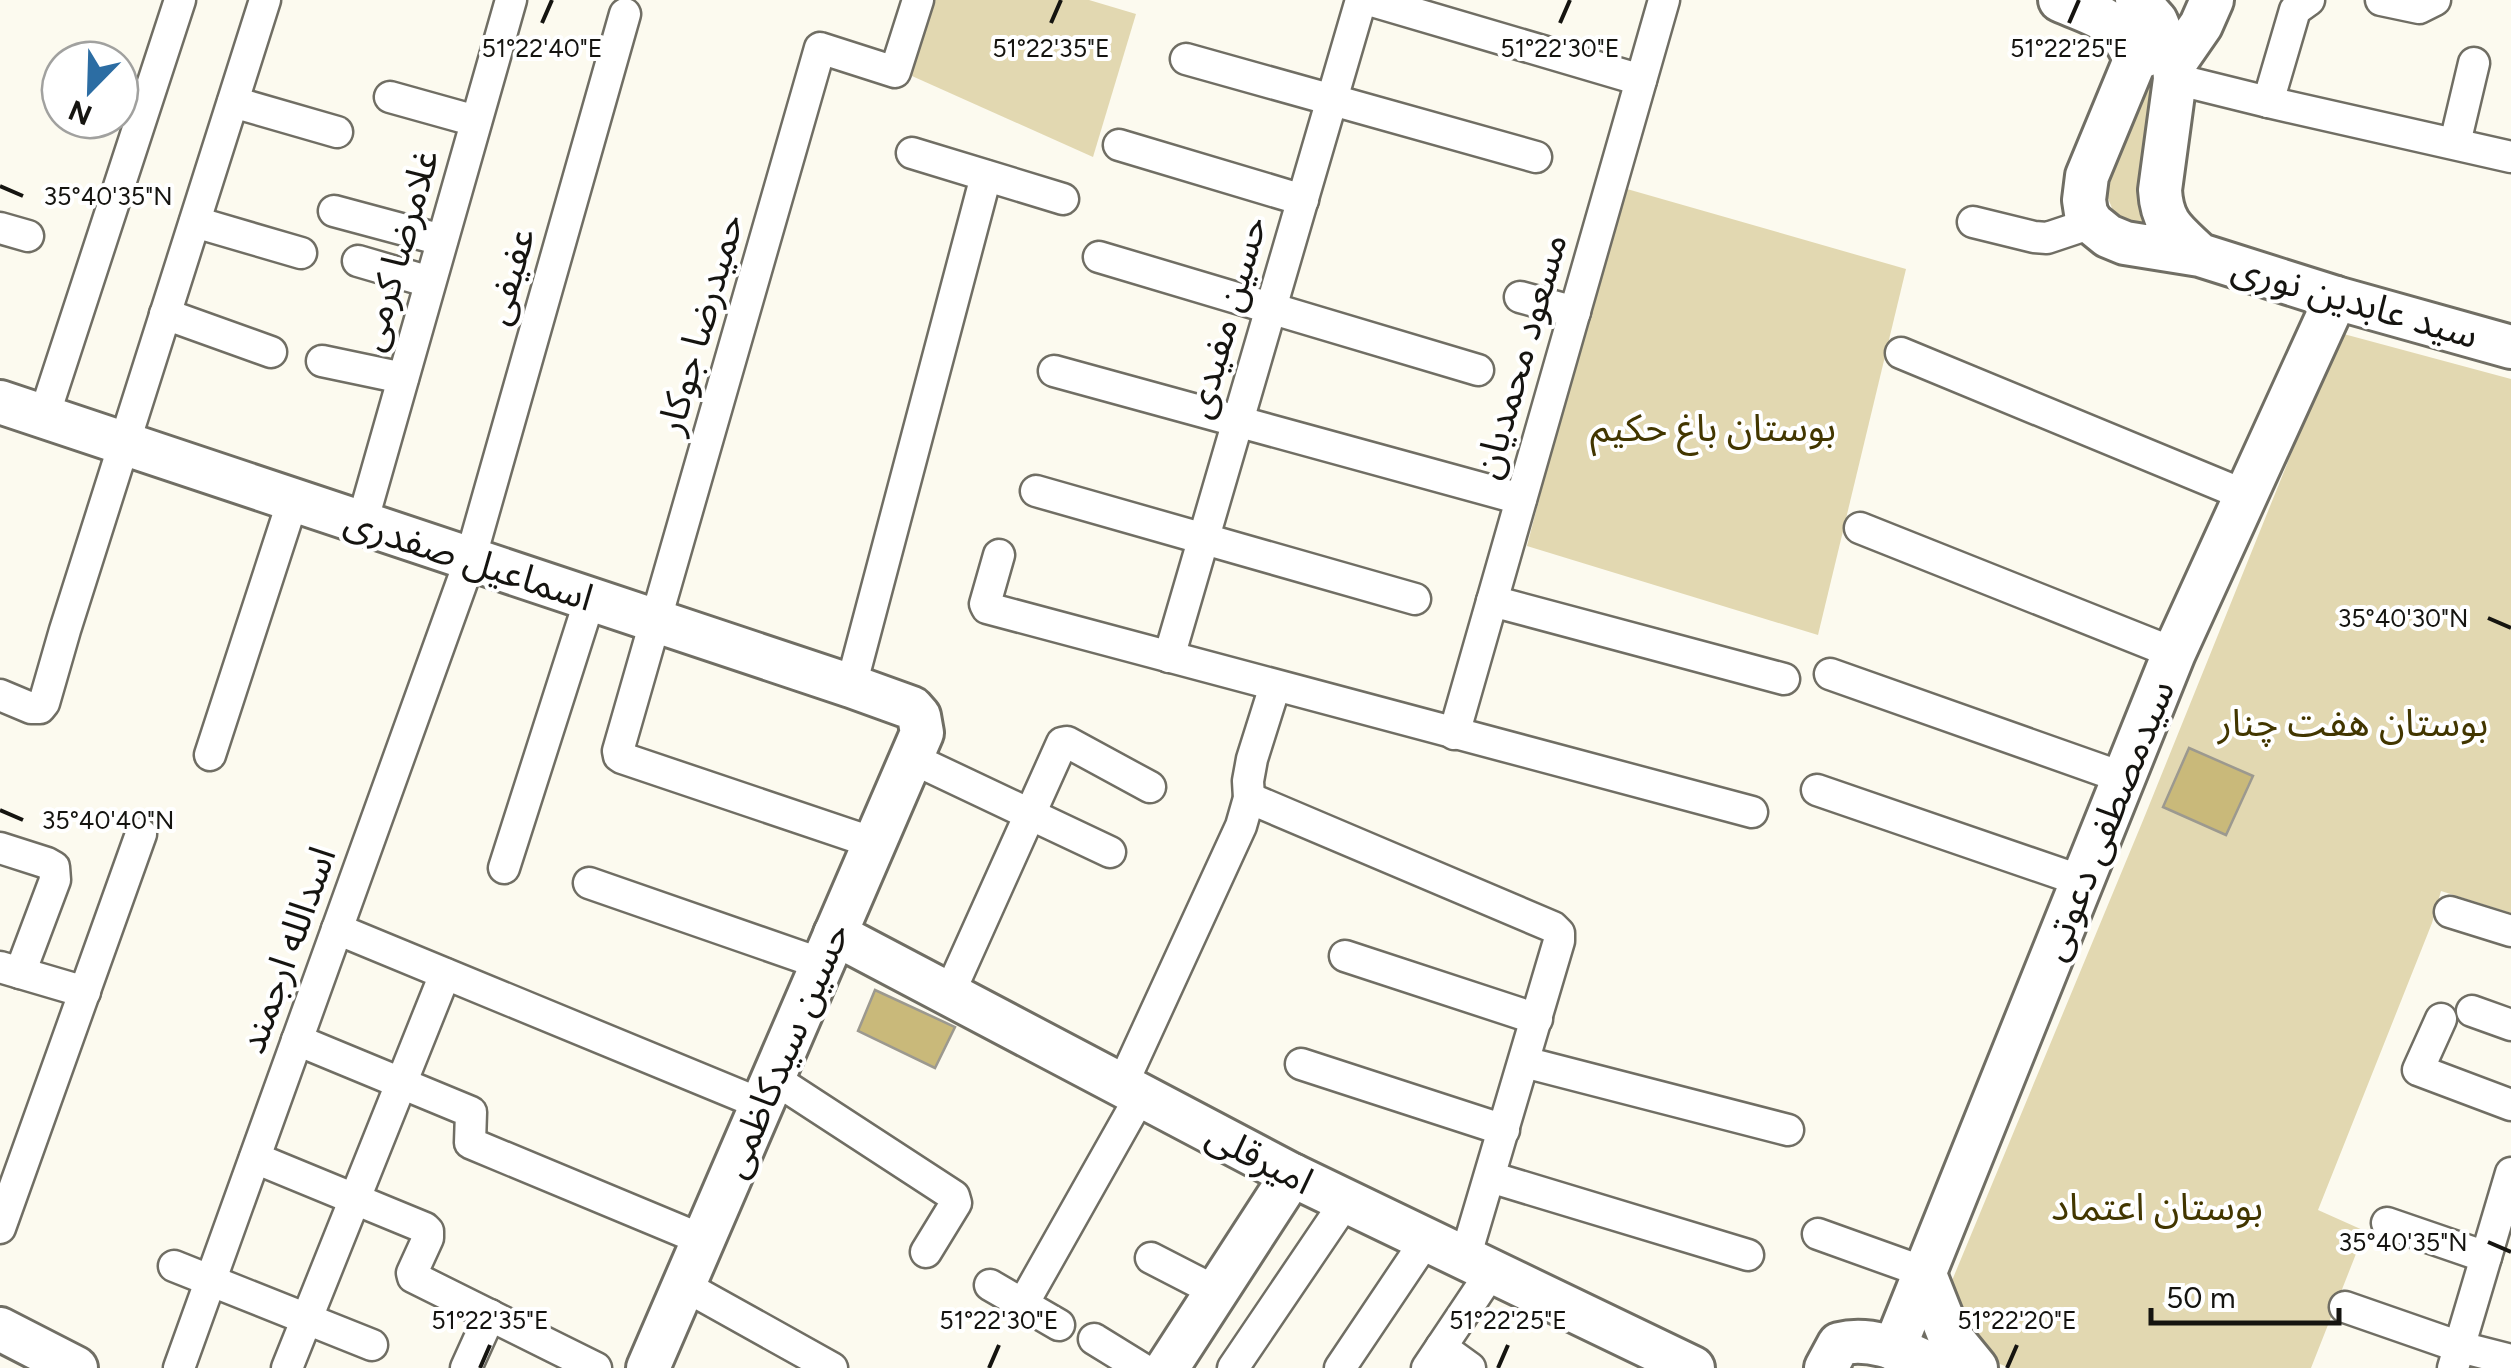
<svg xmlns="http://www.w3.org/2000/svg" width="2511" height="1368" viewBox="0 0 2511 1368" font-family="Figtree,'Noto Sans Arabic',sans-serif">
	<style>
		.green { fill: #e2d8b1 }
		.building { fill: #c9b97a; stroke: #9c998f; stroke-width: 2.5 }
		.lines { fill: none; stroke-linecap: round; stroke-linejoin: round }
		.street-casing { stroke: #706e64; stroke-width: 35 }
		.secondary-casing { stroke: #706e64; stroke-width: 48 }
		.street { stroke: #fff; stroke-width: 30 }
		.secondary { stroke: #fff; stroke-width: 42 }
		.ticks { fill: none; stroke: #151410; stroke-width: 4 }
		.labels { text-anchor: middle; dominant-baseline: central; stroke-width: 8; stroke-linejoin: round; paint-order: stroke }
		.street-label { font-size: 38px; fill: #151410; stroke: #fff }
		.park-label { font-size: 38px; fill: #423600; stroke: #fff }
		.ticks-label { font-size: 25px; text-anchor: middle; fill: #151410; stroke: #fff; stroke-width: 8; stroke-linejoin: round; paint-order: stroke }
	</style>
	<rect width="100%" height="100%" fill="#fcfaef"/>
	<g class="green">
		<path d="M927 0H1089L1136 14 1093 157 903 72Z"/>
		<path d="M2156 70 2168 239 2130 228 2114 213 2105 191 2109 169Z"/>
		<path d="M1620 187 1906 269 1818 635 1527 546Z"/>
		<path d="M2340 333 2511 379V913L2441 891 2432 923 2318 1210 2365 1231 2311 1368H2010L1929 1336 2144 818Z"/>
	</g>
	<g class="building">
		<path d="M2189 748 2253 776 2226 835 2163 807Z"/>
		<path d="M875 990 955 1027 935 1068 858 1031Z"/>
	</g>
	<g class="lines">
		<g class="street-casing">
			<g id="street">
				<path d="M1369 0 1641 80"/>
				<path d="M2381 0 2419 8 2435 0"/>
				<path d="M1186 59 1536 157"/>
				<path d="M2175 79 2268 102 2511 157"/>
				<path d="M390 97 476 121"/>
				<path d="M233 102 337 132"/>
				<path d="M2268 102 2295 10 2309 0"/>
				<path d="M2455 143 2474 63"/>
				<path d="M1119 145 1303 200"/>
				<path d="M912 153 1063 199"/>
				<path d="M334 211 442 240"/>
				<path d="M195 222 301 253"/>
				<path d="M1973 222 2034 237 2047 238 2092 223"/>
				<path d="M0 228 28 236"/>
				<path d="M1099 257 1478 370"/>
				<path d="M358 261 430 282"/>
				<path d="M1520 297 1575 312"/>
				<path d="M165 314 271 352"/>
				<path d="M1901 353 2247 496"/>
				<path d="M322 361 403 378"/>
				<path d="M1054 371 1521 499"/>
				<path d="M44 416 180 0"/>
				<path d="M1036 491 1415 599"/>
				<path d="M362 523 511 0"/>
				<path d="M1860 528 2174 653"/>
				<path d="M999 555 985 604 987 608 1752 812"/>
				<path d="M1492 601 1784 679"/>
				<path d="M1169 657 1361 0"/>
				<path d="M1830 674 2124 778"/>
				<path d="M851 686 986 176"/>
				<path d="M0 695 31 708H40L44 703 65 630 265 0"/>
				<path d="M1454 734 1664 0"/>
				<path d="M210 755 293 500"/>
				<path d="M911 758 1110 852"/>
				<path d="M1817 790 2082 881"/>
				<path d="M1249 798 1553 927 1559 933V941L1465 1258"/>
				<path d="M874 843 622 758 619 756 618 751 820 48 895 72 918 0"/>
				<path d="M0 848 47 863 54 867 55 880 20 973"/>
				<path d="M504 868 590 599"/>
				<path d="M589 883 822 964"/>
				<path d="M2450 912 2511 931"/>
				<path d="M337 929 761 1104"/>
				<path d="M1345 956 1537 1019"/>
				<path d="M0 967 85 992"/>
				<path d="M949 994 1062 743 1067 742 1150 787"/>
				<path d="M2472 1011 2511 1025"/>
				<path d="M2441 1019 2418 1070 2511 1105"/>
				<path d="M297 1040 471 1112 470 1143 703 1240"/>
				<path d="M1524 1062 1788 1130"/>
				<path d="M1301 1064 1504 1130"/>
				<path d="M773 1078 954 1196 956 1203 926 1252"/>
				<path d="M1122 1085 1241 826 1249 798 1248 781 1252 759 1275 686"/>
				<path d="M255 1158 425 1228 428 1231V1238L412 1273 413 1277 596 1368"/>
				<path d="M1490 1177 1748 1255"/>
				<path d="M2387 1223 2486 1257"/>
				<path d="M0 1228 141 834"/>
				<path d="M1818 1234 1924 1272"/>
				<path d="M1151 1258 1217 1292"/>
				<path d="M174 1266 372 1345"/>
				<path d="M683 1285 832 1368"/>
				<path d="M990 1285 1059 1325"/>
				<path d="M1023 1304 1141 1095"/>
				<path d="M2345 1307 2460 1347 2511 1360"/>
				<path d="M1094 1339 1141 1368"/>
				<path d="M1441 1347 1470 1368"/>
				<path d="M179 1368 470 560 625 14"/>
				<path d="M287 1368 445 974"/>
				<path d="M466 1368 490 1315"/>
				<path d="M1233 1368 1346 1201"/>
				<path d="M1340 1368 1426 1240"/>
				<path d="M1427 1368 1492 1271"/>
				<path d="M2453 1368 2511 1173"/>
			</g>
		</g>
		<g class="secondary-casing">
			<g id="secondary">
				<path d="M2060 0C2098 17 2119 18 2135 60"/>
				<path d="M2137 0 2156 21 2174 64"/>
				<path d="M2174 64 2201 25 2212 0"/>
				<path d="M2200 255C2176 232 2162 225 2160 190L2175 79 2174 64 2164 54 2152 52 2135 60 2087 176 2084 200 2086 213 2092 223 2108 236 2125 243 2200 255 2336 298 2511 347"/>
				<path d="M0 402 851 686 912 708 919 716 922 733 648 1368"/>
				<path d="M835 934 1292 1175 1693 1368"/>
				<path d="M1924 1272 1949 1335 1976 1368"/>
				<path d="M0 1329 76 1368"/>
				<path d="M1894 1349 2174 653 2336 298"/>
				<path d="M1167 1368 1292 1175"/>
				<path d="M1826 1368 1839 1344C1875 1335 1907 1354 1939 1368"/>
			</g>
		</g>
		<use href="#street" class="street"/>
		<use href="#secondary" class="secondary"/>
	</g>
	<path class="ticks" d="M542 23 552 0M1051 23 1061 0M1560 23 1570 0M2069 23 2079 0M0 186 23 196M2488 618 2511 628M0 810 23 820M2488 1242 2511 1252M480 1368 490 1345M989 1368 999 1345M1498 1368 1508 1345M2007 1368 2017 1345"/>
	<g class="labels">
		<g class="street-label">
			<text transform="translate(398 250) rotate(-74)">غلامرضا کرمی</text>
			<text transform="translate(509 276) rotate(-74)">عفیفی</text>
			<text transform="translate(2355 301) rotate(16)">سید عابدین نوری</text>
			<text transform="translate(1226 317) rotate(-74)">حسین مفیدی</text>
			<text transform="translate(700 324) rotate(-74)">حمیدرضا جوکار</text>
			<text transform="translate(1520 356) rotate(-74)">مسعود محمدیان</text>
			<text transform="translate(469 559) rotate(18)">اسماعیل صفدری</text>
			<text transform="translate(2107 820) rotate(-68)">سیدمصطفی دعوتی</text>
			<text transform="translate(287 950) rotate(-70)">اسدالله ارجمند</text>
			<text transform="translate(785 1050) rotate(-67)">حسین سیدکاظمی</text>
			<text transform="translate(1260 1158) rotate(27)">امیرقلی</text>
		</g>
		<g class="park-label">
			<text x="1713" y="428">بوستان باغ حکیم</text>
			<text x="2353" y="723">بوستان هفت چنار</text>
			<text x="2157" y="1207">بوستان اعتماد</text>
		</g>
	</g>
	<g class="ticks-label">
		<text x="542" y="57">51°22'40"E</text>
		<text x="1051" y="57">51°22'35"E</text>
		<text x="1560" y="57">51°22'30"E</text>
		<text x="2069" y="57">51°22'25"E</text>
		<text x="108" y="205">35°40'35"N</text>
		<text x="2403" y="627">35°40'30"N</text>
		<text x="108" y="829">35°40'40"N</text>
		<text x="2403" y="1251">35°40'35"N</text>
		<text x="490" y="1329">51°22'35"E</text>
		<text x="999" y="1329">51°22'30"E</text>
		<text x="1508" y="1329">51°22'25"E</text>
		<text x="2017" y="1329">51°22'20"E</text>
	</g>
	<g transform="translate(90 90) rotate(203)"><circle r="48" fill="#ffffff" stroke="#a1a19f" stroke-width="2.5"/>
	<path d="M0-8L18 38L0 25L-18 38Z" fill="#2c6da3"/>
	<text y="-15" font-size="28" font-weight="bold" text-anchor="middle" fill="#151410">N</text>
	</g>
	<path d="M2151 1308v15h188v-15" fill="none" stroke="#151410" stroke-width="5"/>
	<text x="2166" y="1308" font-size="30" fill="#151410" stroke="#ffffff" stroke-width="8" paint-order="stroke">50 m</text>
</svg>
